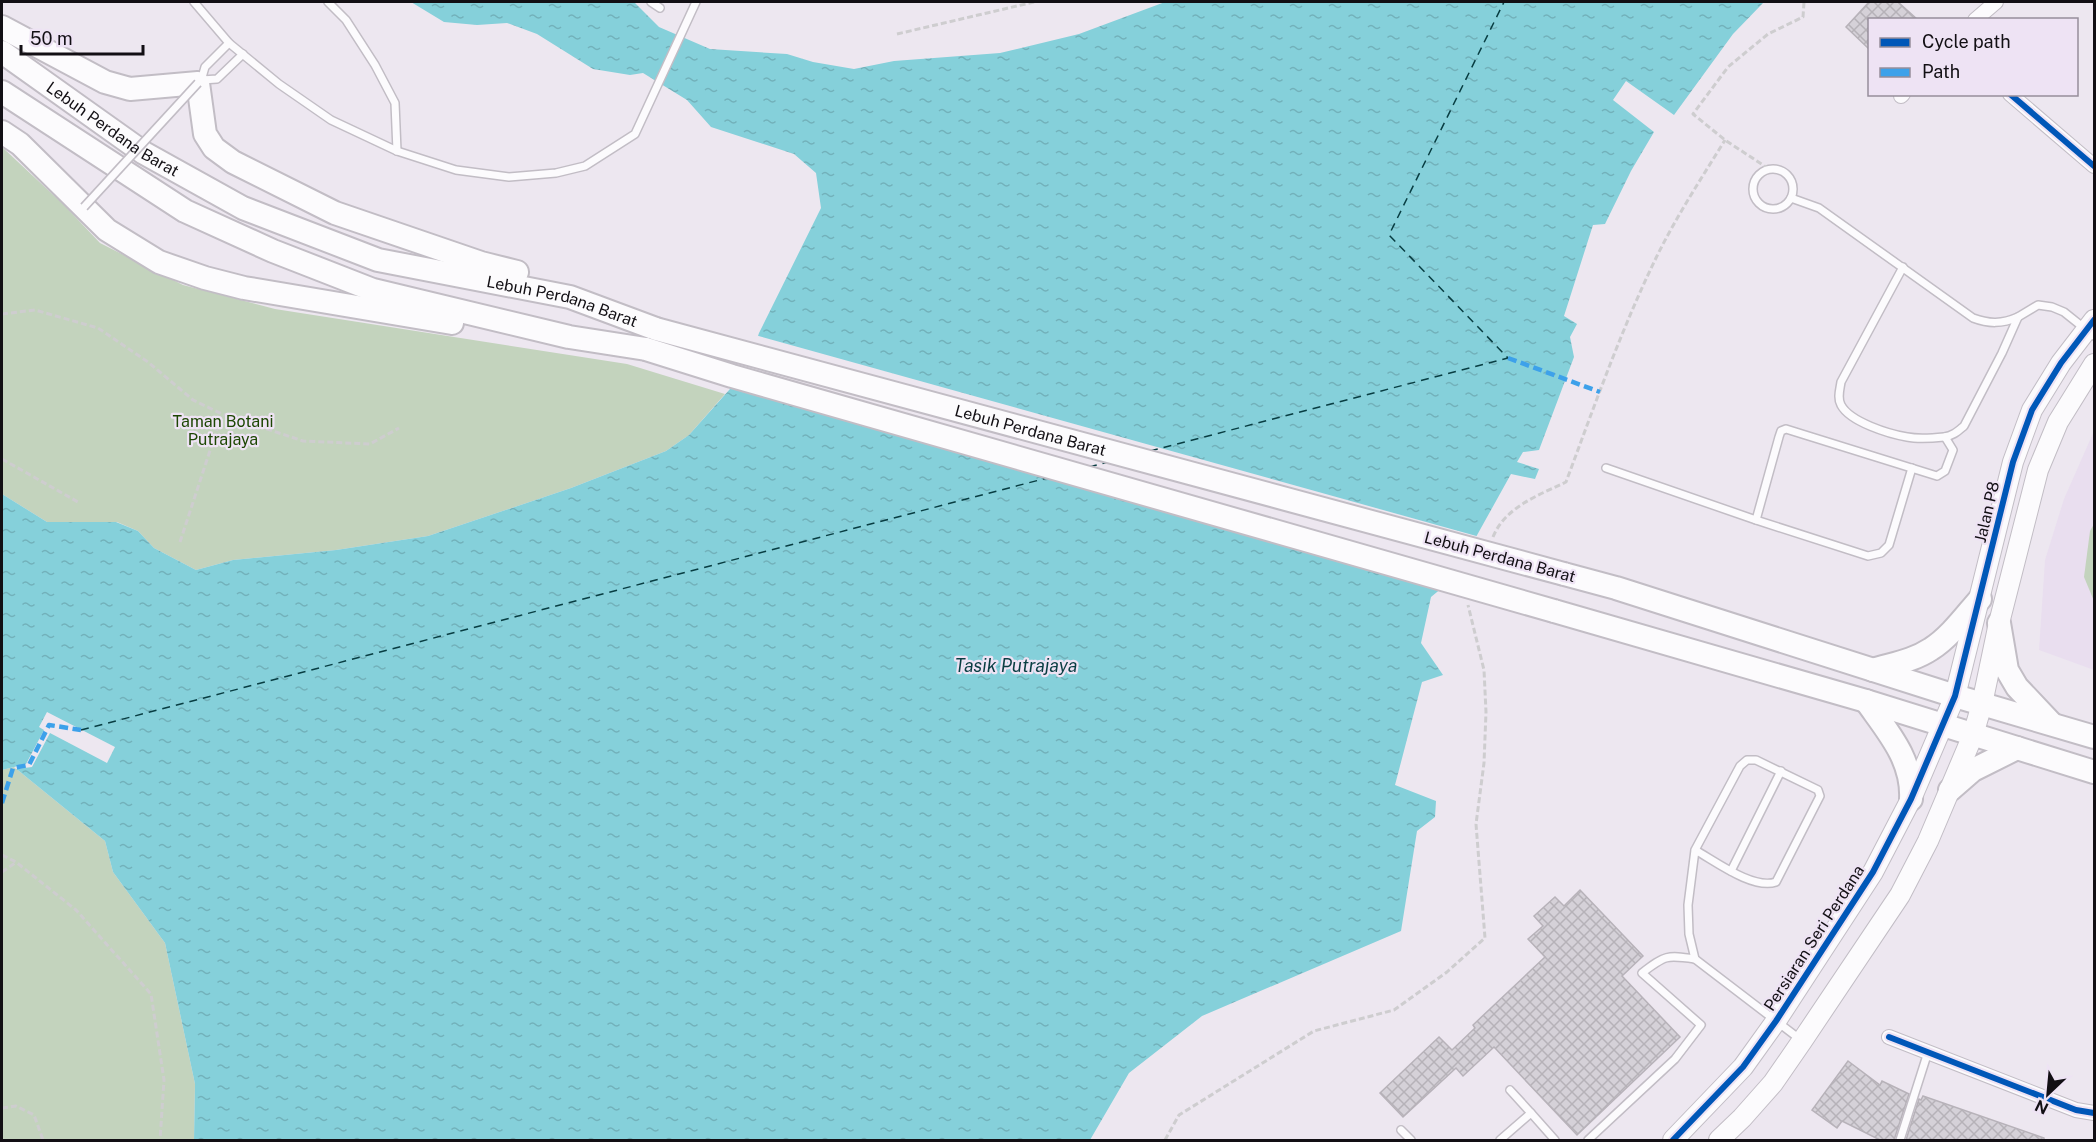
<svg xmlns="http://www.w3.org/2000/svg" width="2096" height="1142" viewBox="0 0 2096 1142" font-family="'Public Sans',sans-serif">
	<style>
		.built { fill: #e9deef }
		.green { fill: #c3d3bd }
		.water { fill: url(#water-ripples) }
		.pier { fill: #ede7f0 }
		.lines { fill: none; stroke-linecap: round; stroke-linejoin: round }
		.ferry { stroke: #083d42; stroke-width: 1.5; stroke-dasharray: 8 6; stroke-linecap: butt }
		.building { fill: url(#building-cross-hatch); stroke: #b7b2b9; stroke-width: 1.5 }
		.lane-casing { stroke: #c2bdc5; stroke-width: 10 }
		.street-casing { stroke: #c2bdc5; stroke-width: 16 }
		.secondary-casing { stroke: #c2bdc5; stroke-width: 22 }
		.primary-casing { stroke: #c2bdc5; stroke-width: 26 }
		.path { stroke: #cecdcf; stroke-width: 3; stroke-dasharray: 6 3; stroke-linecap: butt }
		.lane { stroke: #fcfbfd; stroke-width: 7 }
		.street { stroke: #fcfbfd; stroke-width: 14 }
		.secondary { stroke: #fcfbfd; stroke-width: 20 }
		.primary { stroke: #fcfbfd; stroke-width: 22 }
		.lane-bridge-casing { stroke: #c2bdc5; stroke-width: 10; stroke-linecap: butt }
		.primary-bridge-casing { stroke: #c2bdc5; stroke-width: 26; stroke-linecap: butt }
		.lane-bridge { stroke: #fcfbfd; stroke-width: 7 }
		.primary-bridge { stroke: #fcfbfd; stroke-width: 22 }
		.quiet { stroke: #3da1ea; stroke-width: 4.5; stroke-dasharray: 9 4.5; stroke-linecap: butt }
		.cycleway-casing { stroke: #eee3f4; stroke-width: 10 }
		.cycleway { stroke: #0057b8; stroke-width: 6 }
		.labels { text-anchor: middle; dominant-baseline: central; stroke-width: 4.5; stroke-linejoin: round; paint-order: stroke }
		.street-label { font-size: 16px; fill: #120f14; stroke: #eee3f4 }
		.park-label { font-size: 16px; fill: #1c4602; stroke: #eee3f4 }
		.water-label { font-size: 18px; font-style: italic; fill: #083d42; stroke: #eee3f4 }
	</style>
	<defs>
		<pattern id="water-ripples" width="26" height="14" patternUnits="userSpaceOnUse" patternTransform="scale(1.5)"><rect width="26" height="14" fill="#85d0da"/><path d="M2 4q2-2 4 0t4 0M15 11q2-2 4 0t4 0" fill="none" stroke="#72b1ba"/></pattern>
		<pattern id="building-cross-hatch" width="8" height="8" patternUnits="userSpaceOnUse" patternTransform="scale(1.5)"><rect width="8" height="8" fill="#d5d1d8"/><path d="M0 0l8 8M0 8l8-8" fill="none" stroke="#b6b2b8"/></pattern>
	</defs>
	<rect width="100%" height="100%" fill="#ede7f0"/>
	<path class="built" d="M2094 431V670L2039 650 2045 560 2064 499Z"/>
	<g class="green">
		<path d="M2 147 63 204 100 243 183 285 275 309 627 364 725 394 689 435 666 451 571 488 428 536 336 550 233 560 196 570 154 548 138 531 117 522H47L2 494Z"/>
		<path d="M2094 524V601L2084 577 2090 531Z"/>
		<path d="M14 767 105 841 113 872 165 943 195 1084 194 1140H2V770Z"/>
	</g>
	<path class="water" d="M411 2H634L659 27 710 49 787 54 813 62 854 69 894 61 1000 53 1079 34 1165 2H1764L1733 34 1674 115 1626 81 1613 100 1654 132 1631 171 1605 224 1593 225 1564 316 1577 324 1570 337 1574 357 1539 450 1523 452 1517 462 1539 469 1535 479 1511 474 1476 537 1466 568 1431 597 1421 643 1443 675 1422 682 1395 785 1436 801 1435 817 1417 831 1401 931 1202 1016 1129 1073 1090 1140H194L195 1084 165 943 113 872 105 841 14 767 2 770V494L47 522H116L138 531 154 548 196 570 233 560 336 550 428 536 571 488 666 451 689 435 746 371 759 333 821 208 816 173 794 154 711 127 687 100 643 73 630 75 593 69 537 34 507 23 477 25 444 22Z"/>
	<g class="pier">
		<path d="M755 335 1480 537 1469 570 1445 589 727 387 743 369Z"/>
		<path d="M47 712 115 747 107 763 50 733 32 767 16 769 14 767 26 764 44 730 39 727Z"/>
	</g>
	<g class="lines">
		<g class="ferry">
			<path d="M1150 451 1508 358 1389 235 1504 2"/>
			<path d="M1089 467 1108 462"/>
			<path d="M81 730 1047 478"/>
		</g>
	</g>
	<g class="building">
		<path d="M1869 2H1898L1918 20H1869V49L1846 27Z"/>
		<path d="M1580 890 1643 956 1622 976 1680 1037 1577 1135 1494 1047 1463 1076 1456 1068 1403 1117 1380 1093 1439 1037 1452 1050 1475 1028 1473 1025 1545 957 1528 939 1543 926 1534 916 1555 897 1564 906Z"/>
		<path d="M1848 1061 1880 1085 1882 1081 1909 1094 1894 1140H1880L1842 1121 1837 1128 1812 1110Z"/>
		<path d="M1923 1096 2044 1138V1140H1906L1919 1099 1921 1100Z"/>
	</g>
	<g class="lines">
		<g class="lane-casing">
			<g id="lane">
				<path d="M194 2 229 43 279 84 331 120 397 151 456 170 509 177 556 173 585 166 635 134 696 2"/>
				<path d="M328 2 346 20 375 65 395 103 397 151"/>
				<path d="M651 2 660 8"/>
				<path d="M202 80 217 79 243 54"/>
				<path d="M201 81 205 67 229 43"/>
				<circle cx="1773" cy="189" r="20"/>
				<path d="M1791 198 1819 208 1973 318C1989 324 2002 324 2018 317"/>
				<path d="M1903 267 1841 382C1840 389 1837 398 1841 405 1850 422 1889 434 1907 437 1917 439 1934 438 1944 437 1953 436 1958 431 1964 426L2002 353 2018 317 2038 305 2052 307 2064 312 2094 336"/>
				<path d="M1606 468 1756 520 1868 556 1881 553 1889 545 1912 468"/>
				<path d="M1756 520 1779 437 1781 431 1786 429 1937 476 1945 471 1953 450 1945 437"/>
				<path d="M1695 850C1715 861 1753 890 1776 882L1820 796 1818 790 1756 760H1747L1740 766 1695 850 1688 905 1689 934 1695 959 1801 1040"/>
				<path d="M1731 871 1781 771"/>
				<path d="M1510 1090 1531 1113"/>
				<path d="M1401 1130 1411 1140"/>
				<path d="M1500 1140 1531 1113 1555 1140"/>
				<path d="M1588 1140 1675 1059 1701 1025 1642 973C1665 955 1667 955 1695 959"/>
				<path d="M1900 1140 1928 1052"/>
			</g>
		</g>
		<g class="street-casing">
			<g id="street">
				<path d="M1975 20 1996 2"/>
				<path d="M2010 94 2094 166"/>
				<path d="M1901 96 1903 94"/>
				<path d="M1889 1037 2076 1110 2094 1113"/>
			</g>
		</g>
		<g class="secondary-casing">
			<g id="secondary">
				<path d="M1673 1140 1743 1067 1776 1021 1873 872 1911 799 1955 696 2013 462 2032 410 2061 363 2094 320"/>
				<path d="M1719 1140 1742 1118 1773 1083 1802 1041 1900 895 1928 841 1973 735 1982 704 1999 623 2038 470 2058 422 2094 364"/>
			</g>
		</g>
		<g class="primary-casing">
			<g id="primary">
				<path d="M2 27 105 82 130 89 198 83 205 134 214 148 233 162 335 213 481 263 517 272"/>
				<path id="s1" d="M2 52 144 153 243 208 378 260 570 297 656 329"/>
				<path d="M2 92 185 211 273 251 373 290 569 337 646 349"/>
				<path d="M2 132 20 144 107 230 159 262 205 278 244 288 452 323"/>
				<path d="M1564 574 1616 588 1955 696 2094 737"/>
				<path d="M1554 611 1866 701 2094 772"/>
				<path d="M1999 623 2007 670 2017 687 2051 723"/>
				<path d="M1873 670C1892 664 1913 661 1931 649 1950 637 1965 616 1980 599"/>
				<path d="M1866 701C1888 732 1913 760 1911 799"/>
				<path d="M1950 790 1973 770 2017 748"/>
			</g>
		</g>
		<g class="path">
			<path d="M897 34 1034 2"/>
			<path d="M1769 169 1725 140 1693 114 1728 67 1768 34 1803 17 1804 2"/>
			<path d="M2 314 35 310 98 328 148 362 193 400 222 414 303 441 370 444 399 428"/>
			<path d="M2 459 78 502"/>
			<path d="M1493 537C1505 507 1539 495 1566 482 1594 407 1621 330 1656 258 1676 217 1701 179 1725 140"/>
			<path d="M180 542 222 414"/>
			<path d="M2 855 16 862 76 910 151 994 164 1080 160 1140"/>
			<path d="M2 872 15 863"/>
			<path d="M2 1108 16 1106 34 1115 43 1140"/>
			<path d="M1165 1140 1179 1115 1314 1031 1394 1010 1447 972 1485 938 1476 824 1484 763 1486 712 1484 670 1468 605"/>
		</g>
		<use href="#lane" class="lane"/>
		<use href="#street" class="street"/>
		<use href="#secondary" class="secondary"/>
		<use href="#primary" class="primary"/>
		<g class="lane-bridge-casing">
			<path id="lane-bridge" d="M84 207 198 83"/>
		</g>
		<g class="primary-bridge-casing">
			<g id="primary-bridge">
				<path id="s2" d="M656 329 1564 574"/>
				<path d="M646 349 732 376 1554 611"/>
			</g>
		</g>
		<use href="#lane-bridge" class="lane-bridge"/>
		<use href="#primary-bridge" class="primary-bridge"/>
		<g class="quiet">
			<path d="M1508 358 1600 392"/>
			<path d="M2 803 13 768 29 765 49 725 81 730"/>
		</g>
		<g class="cycleway-casing">
			<g id="cycleway">
				<path d="M2010 94 2094 166"/>
				<path d="M1889 1037 2076 1110 2094 1113"/>
				<path d="M1673 1140 1743 1067 1776 1021 1873 872 1911 799 1955 696 2013 462 2032 410 2061 363 2094 320"/>
			</g>
		</g>
		<use href="#cycleway" class="cycleway"/>
	</g>
	<g class="labels">
		<g class="street-label">
			<text stroke="none"><textPath href="#s1" startOffset="135">Lebuh Perdana Barat</textPath></text>
			<text stroke="none"><textPath href="#s1" startOffset="621">Lebuh Perdana Barat</textPath></text>
			<text stroke="none"><textPath href="#s2" startOffset="388">Lebuh Perdana Barat</textPath></text>
			<text transform="translate(1987 512) rotate(-77)">Jalan P8</text>
			<text transform="translate(1500 557) rotate(15)">Lebuh Perdana Barat</text>
			<text transform="translate(1814 938) rotate(-57)">Persiaran Seri Perdana</text>
		</g>
		<g class="park-label">
			<text x="223" y="421">Taman Botani<tspan x="223" dy="18">Putrajaya</tspan></text>
		</g>
		<g class="water-label">
			<text x="1016" y="665">Tasik Putrajaya</text>
		</g>
	</g>
	<rect width="2096" height="1142" fill="none" stroke="#120f14" stroke-width="6"/>
	<rect x="1868" y="18" width="210" height="78" fill="#eee3f4" stroke="#968e9a" stroke-width="1.5"/>
	<rect x="1880" y="38" width="30" height="9" fill="#0057b8" stroke="#968e9a" stroke-width="1.5"/>
	<text x="1922" y="48" font-size="18" fill="#120f14">Cycle path</text>
	<rect x="1880" y="68" width="30" height="9" fill="#3da1ea" stroke="#968e9a" stroke-width="1.5"/>
	<text x="1922" y="78" font-size="18" fill="#120f14">Path</text>
	<g transform="translate(2048 1094) rotate(206)" stroke="#eee3f4" stroke-width="4.5" paint-order="stroke">
	<path d="M0-4.5L10 22L0 15L-10 22Z" fill="#120f14"/>
	<text y="-9" font-size="16" font-weight="bold" text-anchor="middle" fill="#120f14">N</text>
	</g>
	<path d="M21 45v9h122v-9" fill="none" stroke="#120f14" stroke-width="3"/>
	<text x="30" y="45" font-size="18" fill="#120f14" stroke="#eee3f4" stroke-width="4.5" paint-order="stroke">50 m</text>
</svg>
